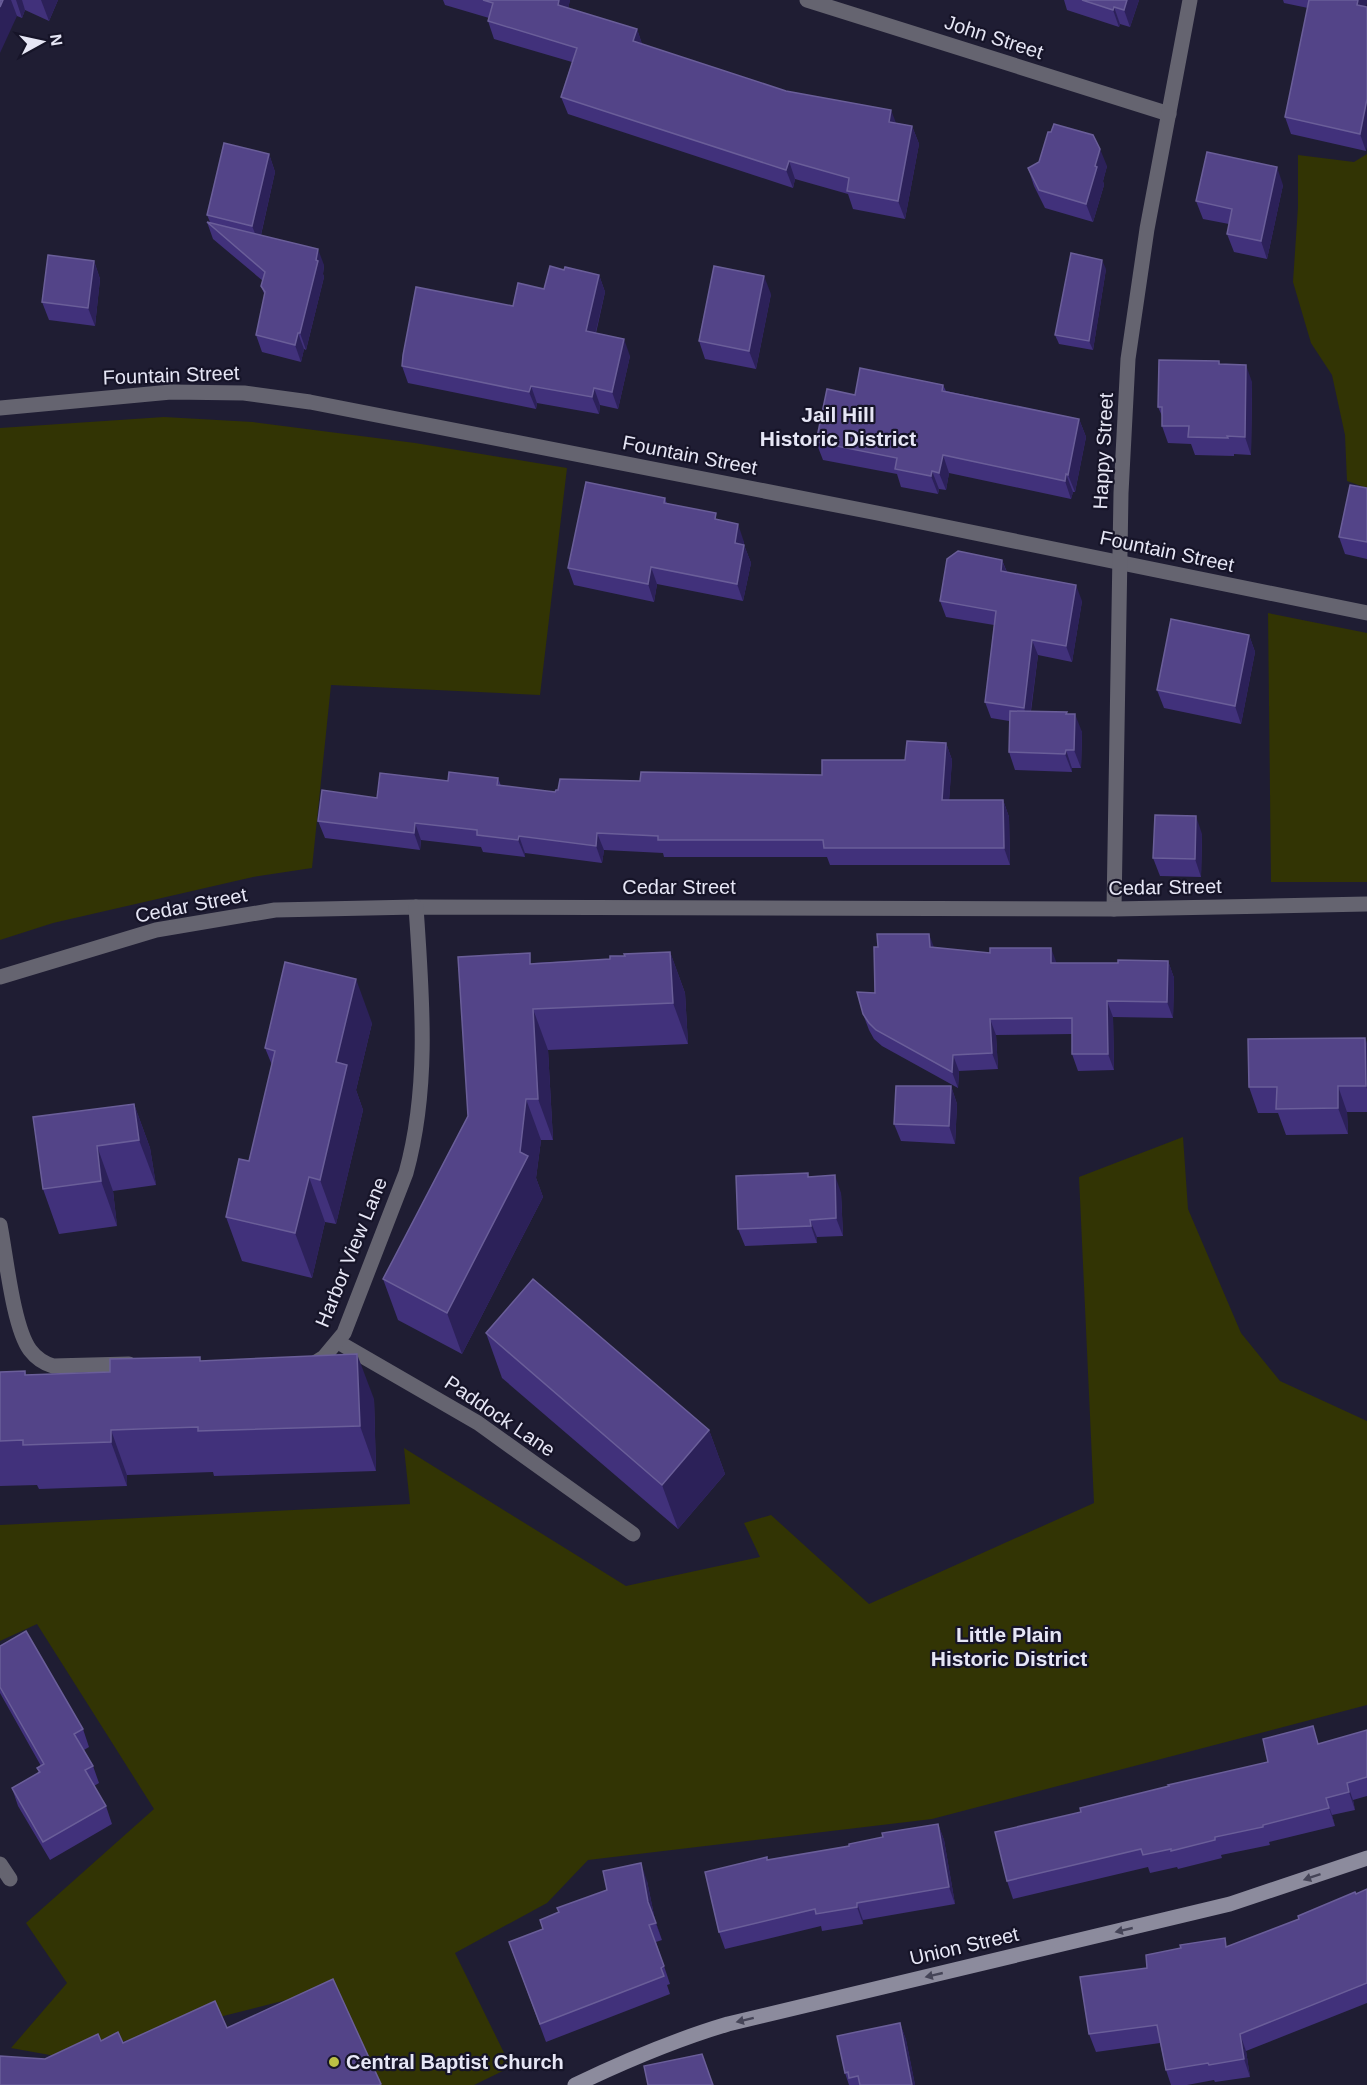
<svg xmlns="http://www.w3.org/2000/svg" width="1367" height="2085" viewBox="0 0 1367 2085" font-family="Helvetica,sans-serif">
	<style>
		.green { fill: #323404 }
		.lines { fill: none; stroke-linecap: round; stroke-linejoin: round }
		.street { stroke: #656470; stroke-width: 15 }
		.secondary { stroke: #8c8b9d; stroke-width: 15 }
		.wall { fill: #41317b }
		.shaded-wall { fill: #2c2159 }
		.building { fill: #534488; stroke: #6a5e99; stroke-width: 1.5 }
		.oneway { fill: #454457 }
		.poi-dot { fill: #bbc044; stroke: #161428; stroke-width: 2 }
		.labels { text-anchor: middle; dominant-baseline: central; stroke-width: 4.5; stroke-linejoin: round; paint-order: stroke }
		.street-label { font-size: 20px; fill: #e6e6f5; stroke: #161428 }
		.poi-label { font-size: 20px; font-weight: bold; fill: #e6e6f5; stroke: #161428; text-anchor: start }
		.neighbourhood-label { font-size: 21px; font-weight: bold; fill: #e6e6f5; stroke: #161428 }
	</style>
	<rect width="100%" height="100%" fill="#1f1d33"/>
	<g class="green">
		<path d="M1367 154V488L1347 481 1345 435 1332 375 1311 343 1293 282 1298 207V155L1354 162Z"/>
		<path d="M164 417 253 422 415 443 567 468 540 695 331 685 312 868 253 877 53 923 0 940V428Z"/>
		<path d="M1268 613 1367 633V882H1271Z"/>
		<path d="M1183 1137 1188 1209 1241 1333 1280 1381 1367 1421V1705L932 1819 588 1860 547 1903 455 1953 511 2067 474 2085H379L334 1988 61 2057 11 2048 67 1983 26 1923 154 1809 37 1624 0 1641V1525L410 1504 404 1448 626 1586 760 1557 744 1523 771 1515 869 1604 1094 1503 1079 1177Z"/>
	</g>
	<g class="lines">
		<g class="street">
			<path d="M807 0 1169 114"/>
			<path d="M0 408 171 392 244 393 310 402 877 513 1367 613"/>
			<path d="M1114 909 1121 493 1128 359 1147 229 1190 0"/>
			<path d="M0 977 156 930 275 910 416 907 1114 909 1367 904"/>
			<path d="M0 1225C6 1255 13 1327 30 1350 36 1358 43 1363 53 1366L129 1364"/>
			<path d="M338 1342 478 1423 633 1534"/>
			<path d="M308 1367 324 1357 344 1333 406 1173C430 1086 422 996 416 907"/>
			<path d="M0 1864 10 1879"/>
		</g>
		<path class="secondary" d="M575 2085C625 2061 674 2040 728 2024L1230 1904 1367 1858"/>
	</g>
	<g class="wall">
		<path d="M0 0H58L49 21 25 10 22 18 17 16Z"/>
		<path d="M443 0H570L568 8 637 29 642 44 786 91 896 123 912 126 919 144 905 219 853 209 848 194 795 179 793 188 568 114 561 97 572 62 494 39 488 21 489 18 445 5Z"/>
		<path d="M1064 0H1139L1130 27 1120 24 1119 27 1067 10Z"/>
		<path d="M1283 0H1367L1366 7V151L1291 134 1285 117 1308 8 1284 3Z"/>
		<path d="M269 154 275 172 261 235 324 265 323 274 324 277 306 350 304 349 301 362 262 352 256 335 265 296 261 286 263 281 213 239 207 222H210L207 215Z"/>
		<path d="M1107 166 1103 181 1104 185 1093 222 1045 208 1034 186 1028 168Z"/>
		<path d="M1283 185 1267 259 1234 252 1227 234 1229 224 1203 219 1196 201Z"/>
		<path d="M94 261 100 279 95 326 49 320 42 302Z"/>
		<path d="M1106 269 1093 350 1059 344 1055 335Z"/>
		<path d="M564 270 599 275 605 292 596 333 630 356 618 409 600 405 599 414 537 403 536 409 408 383 402 366 544 289Z"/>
		<path d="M771 294 756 369 705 359 699 341Z"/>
		<path d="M1219 361 1220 364 1252 382 1251 455 1234 454V456L1195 455 1191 444 1168 443 1162 426V416L1158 407Z"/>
		<path d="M943 385 946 391 1079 419 1086 437 1075 492H1073L1071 499 949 473 946 490 939 489 938 494 901 487 897 474 823 460 816 442 855 395Z"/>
		<path d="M1367 488V559L1345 554 1339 537Z"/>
		<path d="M665 498 667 504 719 520 744 542V545L751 563 743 601 657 584 654 602 574 585 568 568Z"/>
		<path d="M1002 560 1007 572 1082 601 1072 662 1038 655 1031 711 1068 714 1082 732 1081 768H1072V772L1015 770 1009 752V721L991 718 985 702 994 625 946 617 940 601Z"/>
		<path d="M1249 635 1255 652 1241 724 1164 708 1157 690Z"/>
		<path d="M946 743 952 760 949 800H1003L1009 817 1010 865H830L827 857H664L663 853 604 850 602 863 525 853V857L483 852 481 847 421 840 420 850 325 838 318 821 377 798 448 781 498 778 501 786 555 792 558 790 640 781 822 775 905 760Z"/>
		<path d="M1202 834 1201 877 1160 876 1153 858Z"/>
		<path d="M934 947 1056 963H1118L1168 961 1174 978 1173 1018 1113 1017 1114 1070 1078 1071 1072 1054V1034L996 1035 998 1069 959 1071 958 1088 882 1046 874 1039 869 1030 863 1014 875 993Z"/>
		<path d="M670 952 685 993 688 1044 548 1050 553 1140H541L536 1178 543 1197 462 1354 398 1320 383 1279 468 1116 533 963 610 959 625 956Z"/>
		<path d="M372 1023 356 1090 363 1110 336 1224 325 1222 312 1278 242 1261 226 1217 249 1161 272 1065 265 1048Z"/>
		<path d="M1367 1043V1112H1347L1348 1134 1286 1135 1278 1113H1258L1249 1087Z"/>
		<path d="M951 1086 957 1104 955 1144 901 1141 894 1124Z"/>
		<path d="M134 1104 150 1148 156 1185 113 1191 117 1226 59 1234 43 1189Z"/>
		<path d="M809 1177 841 1193 843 1236 817 1237V1243L745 1246 738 1229Z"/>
		<path d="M486 1333 709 1430 725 1474 678 1529 502 1378Z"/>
		<path d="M201 1361 374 1399 376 1471 214 1476 213 1472 127 1475V1486L39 1489 37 1485 0 1486V1372L25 1371 26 1375 110 1372Z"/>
		<path d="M0 1646 83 1729 89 1747 84 1750 93 1766 99 1783 94 1786 106 1806 112 1824 50 1860 18 1806 12 1788 39 1773 37 1768 41 1766 0 1693Z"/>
		<path d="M1367 1730V1796L1353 1800 1355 1810 1332 1815 1335 1826 1269 1842 1270 1845 1221 1855 1222 1858 1178 1869 1177 1867 1150 1873 1148 1867 1013 1899 1007 1881 1081 1812 1268 1762 1320 1744Z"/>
		<path d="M938 1824 944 1840 955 1904 863 1920V1924L822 1931 821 1926 725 1949 719 1932 768 1860 849 1846Z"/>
		<path d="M647 1881 655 1920 662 1940 656 1942 670 1984 667 1985 670 1994 546 2042 509 1942 543 1929 559 1913 607 1890Z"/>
		<path d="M1367 1889V2003L1246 2051 1250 2077 1215 2082 1214 2080 1187 2085H1171L1166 2070 1160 2043 1096 2052 1089 2034 1147 1968 1228 1947 1299 1919Z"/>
		<path d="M900 2023 906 2040 915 2085H849L845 2073Z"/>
	</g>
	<g class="shaded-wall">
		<path d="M3 0H11L17 16 0 53V7Z"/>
		<path d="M16 0H22L25 10 22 18Z"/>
		<path d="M41 0H58L49 21Z"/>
		<path d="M559 0H570L565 23 558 5Z"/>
		<path d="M1127 0H1139L1130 27 1124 10Z"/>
		<path d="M1358 0H1367L1363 22 1357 5Z"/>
		<path d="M1114 7 1120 24 1119 27 1113 10Z"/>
		<path d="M637 29 643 47 633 41Z"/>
		<path d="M1367 99V147L1366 151 1360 134Z"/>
		<path d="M891 110 898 128 889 122Z"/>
		<path d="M912 126 919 144 905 219 898 201Z"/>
		<path d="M1100 149 1107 166 1103 181 1104 185 1093 222 1086 204Z"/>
		<path d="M269 154 275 172 259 243 252 226Z"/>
		<path d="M789 161 795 179 793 188 786 170Z"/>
		<path d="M1277 167 1283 185 1267 259 1261 241Z"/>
		<path d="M318 249 324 265 323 274 324 277 306 350 300 333Z"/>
		<path d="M1102 260 1106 269 1093 350 1089 341Z"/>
		<path d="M94 261 100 279 95 326 88 308Z"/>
		<path d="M599 275 605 292 592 348 586 331Z"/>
		<path d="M764 276 771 294 756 369 749 351Z"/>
		<path d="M298 333 304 349 301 362 295 345Z"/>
		<path d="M624 339 630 356 618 409 612 392Z"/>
		<path d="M1246 365 1252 382 1251 455 1245 437Z"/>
		<path d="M531 386 537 403 536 409 529 392Z"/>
		<path d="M594 388 600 405 599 414 592 397Z"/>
		<path d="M1079 419 1086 437 1075 492 1068 475Z"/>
		<path d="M943 455 949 473 946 490 939 473Z"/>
		<path d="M932 471 939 489 938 494 931 476Z"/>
		<path d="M1066 474 1073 492 1071 499 1065 481Z"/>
		<path d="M738 524 744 542 741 561 735 543Z"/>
		<path d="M744 545 751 563 743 601 737 584Z"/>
		<path d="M1002 560 1008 576 1001 571Z"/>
		<path d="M651 567 657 584 654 602 648 584Z"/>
		<path d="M1076 585 1082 601 1072 662 1066 646Z"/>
		<path d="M1249 635 1255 652 1241 724 1235 706Z"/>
		<path d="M1032 640 1038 655 1029 723 1024 708Z"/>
		<path d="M1075 714 1082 732 1081 768 1074 750Z"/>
		<path d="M946 743 952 760 948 817 942 800Z"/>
		<path d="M1066 750 1072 768V772L1065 754Z"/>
		<path d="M1003 800 1009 817 1010 865 1004 848Z"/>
		<path d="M1196 816 1202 834 1201 877 1195 859Z"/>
		<path d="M415 823 421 840 420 850 414 833Z"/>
		<path d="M597 833 604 850 602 863 596 846Z"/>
		<path d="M519 836 525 853V857L518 840Z"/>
		<path d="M929 934 935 950 930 947Z"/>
		<path d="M1051 948 1057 964 1051 963Z"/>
		<path d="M670 952 685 993 688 1044 673 1003Z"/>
		<path d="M1168 961 1174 978 1173 1018 1167 1002Z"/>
		<path d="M356 979 372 1023 356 1090 363 1110 336 1224 320 1180 336 1062Z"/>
		<path d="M1107 1001 1113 1017 1114 1070 1108 1054Z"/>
		<path d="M533 1009 548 1050 553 1140 538 1099Z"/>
		<path d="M990 1019 996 1035 998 1069 992 1053Z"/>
		<path d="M1365 1038 1367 1043V1089L1366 1086Z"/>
		<path d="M953 1055 959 1071 958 1088 952 1072Z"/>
		<path d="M951 1086 957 1104 955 1144 949 1126Z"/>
		<path d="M1338 1086 1347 1112 1348 1134 1338 1108Z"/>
		<path d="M526 1099 541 1140 536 1178 543 1197 462 1354 447 1313 520 1152Z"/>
		<path d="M134 1104 150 1148 156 1185 139 1140Z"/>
		<path d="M97 1146 113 1191 117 1226 101 1181Z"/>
		<path d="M835 1175 841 1193 843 1236 836 1218Z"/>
		<path d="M309 1177 325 1222 312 1278 295 1233Z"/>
		<path d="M810 1220 817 1237V1243L811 1226Z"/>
		<path d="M357 1354 374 1399 376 1471 360 1426Z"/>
		<path d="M111 1430 127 1475V1486L111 1442Z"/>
		<path d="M709 1430 725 1474 678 1529 662 1485Z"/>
		<path d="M1347 1783 1353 1800 1355 1810 1349 1792Z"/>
		<path d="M1326 1798 1332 1815 1335 1826 1329 1808Z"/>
		<path d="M938 1824 944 1840 955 1904 949 1887Z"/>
		<path d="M641 1863 647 1881 655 1920 662 1940 648 1902Z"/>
		<path d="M857 1903 863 1920V1924L857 1907Z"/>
		<path d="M900 2023 906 2040 915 2085H912Z"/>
		<path d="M1240 2034 1246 2051 1250 2077 1244 2059Z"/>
	</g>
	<g class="building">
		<path d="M0 0H3L0 7Z"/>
		<path d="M483 0H559L558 5 637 29 633 41 786 91 891 110 889 122 912 126 898 201 847 191 849 178 789 161 786 170 561 97 577 48 488 21 493 3Z"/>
		<path d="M1082 0H1127L1124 10 1114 7 1113 10Z"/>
		<path d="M1309 0H1358L1357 5 1367 7V99L1360 134 1285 117Z"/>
		<path d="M1054 124 1093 135 1100 149 1095 166 1097 167 1086 204 1039 190 1028 168 1039 162 1048 132H1051Z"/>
		<path d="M224 143 269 154 252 226 207 215Z"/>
		<path d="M1207 152 1277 167 1261 241 1227 234 1232 209 1196 201Z"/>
		<path d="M207 222 318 249 316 260 318 261 300 333H298L295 345 256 335 265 292 261 286 265 272Z"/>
		<path d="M1071 253 1102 260 1089 341 1055 335Z"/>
		<path d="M48 255 94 261 88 308 42 302Z"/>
		<path d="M550 266 564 270 565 267 599 275 586 331 624 339 612 392 594 388 592 397 531 386 529 392 402 366 403 355 416 287 513 306 518 283 544 289Z"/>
		<path d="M714 266 764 276 749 351 699 341Z"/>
		<path d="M1159 360 1219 361V364L1246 365 1245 437 1227 436 1228 438 1188 437 1189 426H1162V407H1158Z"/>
		<path d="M860 368 943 385 942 391 1079 419 1068 475 1066 474 1065 481 943 455 939 473 932 471 931 476 895 469 897 458 816 442 827 389 855 395Z"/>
		<path d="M586 482 665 498 664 503 716 513 715 519 738 524 735 543 744 545 737 584 651 567 648 584 568 568Z"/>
		<path d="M1350 485 1367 488V542L1339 537Z"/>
		<path d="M958 551 1002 560 1001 571 1076 585 1066 646 1032 640 1024 708 985 702 996 611 940 601 947 559Z"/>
		<path d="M1171 619 1249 635 1235 706 1157 690Z"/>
		<path d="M1010 711 1067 712 1066 714H1075L1074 750H1066L1065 754 1009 752Z"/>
		<path d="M907 741 946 743 942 800H1003L1004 848H824L823 840H658V836L597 833 596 846 519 836 518 840 477 835V830L415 823 414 833 318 821 322 790 377 798 380 773 448 781 449 772 498 778 497 785 555 792 556 790H558L560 779 640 781 641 772 822 775V760H905Z"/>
		<path d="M1155 815 1196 816 1195 859 1153 858Z"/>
		<path d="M877 934H929L930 947 990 953V948H1051V963H1118V960L1168 961 1167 1002 1107 1001 1108 1054H1072V1018L990 1019 992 1053 953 1055 952 1072 876 1030 869 1023 863 1014 857 992 875 993 874 947H878Z"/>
		<path d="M670 952 673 1003 533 1009 538 1099H526L520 1152 528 1156 447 1313 383 1279 468 1116 458 957 530 953V964L610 959V956H625L624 954Z"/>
		<path d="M285 962 356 979 336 1062 347 1065 320 1180 309 1177 295 1233 226 1217 239 1159 249 1161 275 1051 265 1048Z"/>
		<path d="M1365 1038 1366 1086H1338V1108L1276 1109 1277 1087H1249L1248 1039Z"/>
		<path d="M896 1086H951L949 1126 894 1124Z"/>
		<path d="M134 1104 139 1140 97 1146 101 1181 43 1189 33 1117Z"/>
		<path d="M808 1173V1177L835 1175 836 1218 810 1220 811 1226 738 1229 736 1176Z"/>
		<path d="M533 1279 709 1430 662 1485 486 1333Z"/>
		<path d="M357 1354 360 1426 198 1431V1427L111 1430V1442L23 1445V1440L0 1441V1372L25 1371V1375L110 1372V1359L200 1357V1361Z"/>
		<path d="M26 1631 83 1729 74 1734 93 1766 85 1770 106 1806 43 1842 12 1788 40 1772 37 1768 44 1764 0 1687V1646Z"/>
		<path d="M1313 1726 1318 1744 1367 1730V1777L1347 1783 1349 1792 1326 1798 1329 1808 1263 1825V1827L1215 1837V1840L1171 1851V1849L1143 1855 1141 1849 1007 1881 995 1832 1081 1812 1080 1808 1169 1786 1168 1785 1268 1762 1263 1739Z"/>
		<path d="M938 1824 949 1887 857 1903V1907L816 1914 815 1909 719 1932 705 1872 767 1857V1860L849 1846V1844L883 1837 882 1833Z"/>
		<path d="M641 1863 648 1902 656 1923 649 1925 664 1966 661 1968 664 1976 540 2024 509 1942 543 1929 540 1920 559 1912 557 1908 607 1890 603 1871Z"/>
		<path d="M1367 1889V1983L1240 2034 1244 2059 1209 2065 1208 2063 1166 2070 1157 2025 1089 2034 1080 1977 1147 1968 1146 1955 1181 1948 1180 1945 1225 1938 1226 1947 1299 1919 1298 1916 1355 1892 1356 1894Z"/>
		<path d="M333 1979 381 2084 379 2085H0V2056L45 2059 98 2034 101 2041 118 2032 123 2043 215 2001 227 2028Z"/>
		<path d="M900 2023 912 2085H860L858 2076 849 2078 848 2072 845 2073 837 2036Z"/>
		<path d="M702 2054 713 2085H648L644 2066Z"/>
	</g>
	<defs><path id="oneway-solid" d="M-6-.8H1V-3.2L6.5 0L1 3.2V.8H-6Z" transform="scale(1.5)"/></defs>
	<g class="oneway">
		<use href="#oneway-solid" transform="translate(1312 1877) rotate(161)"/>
		<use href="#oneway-solid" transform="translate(1124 1930) rotate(167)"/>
		<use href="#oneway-solid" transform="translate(934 1975) rotate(167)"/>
		<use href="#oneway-solid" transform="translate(745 2020) rotate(166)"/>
	</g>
	<circle class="poi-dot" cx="334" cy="2062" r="6"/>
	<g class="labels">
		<g class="street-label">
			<text transform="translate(994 37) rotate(18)">John Street</text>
			<text transform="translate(171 375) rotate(-2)">Fountain Street</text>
			<text transform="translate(1103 451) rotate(-87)">Happy Street</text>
			<text transform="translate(690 455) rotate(11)">Fountain Street</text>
			<text transform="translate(1167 551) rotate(12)">Fountain Street</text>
			<text x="679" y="887">Cedar Street</text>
			<text transform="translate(1165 887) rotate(-1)">Cedar Street</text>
			<text transform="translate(191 905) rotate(-11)">Cedar Street</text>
			<text transform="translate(351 1252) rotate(-68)">Harbor View Lane</text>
			<text transform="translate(500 1416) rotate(34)">Paddock Lane</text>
			<text transform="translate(964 1946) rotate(-13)">Union Street</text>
		</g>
		<g class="poi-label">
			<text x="346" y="2062">Central Baptist Church</text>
		</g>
		<g class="neighbourhood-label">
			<text x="838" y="414">Jail Hill<tspan x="838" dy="24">Historic District</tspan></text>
			<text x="1009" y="1634">Little Plain<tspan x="1009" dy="24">Historic District</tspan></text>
		</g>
	</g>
	<g transform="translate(42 42) rotate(82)" stroke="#161428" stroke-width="4.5" paint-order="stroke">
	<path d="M0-4.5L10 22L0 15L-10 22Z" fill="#e6e6f5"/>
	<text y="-9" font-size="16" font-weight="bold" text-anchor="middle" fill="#e6e6f5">N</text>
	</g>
</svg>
